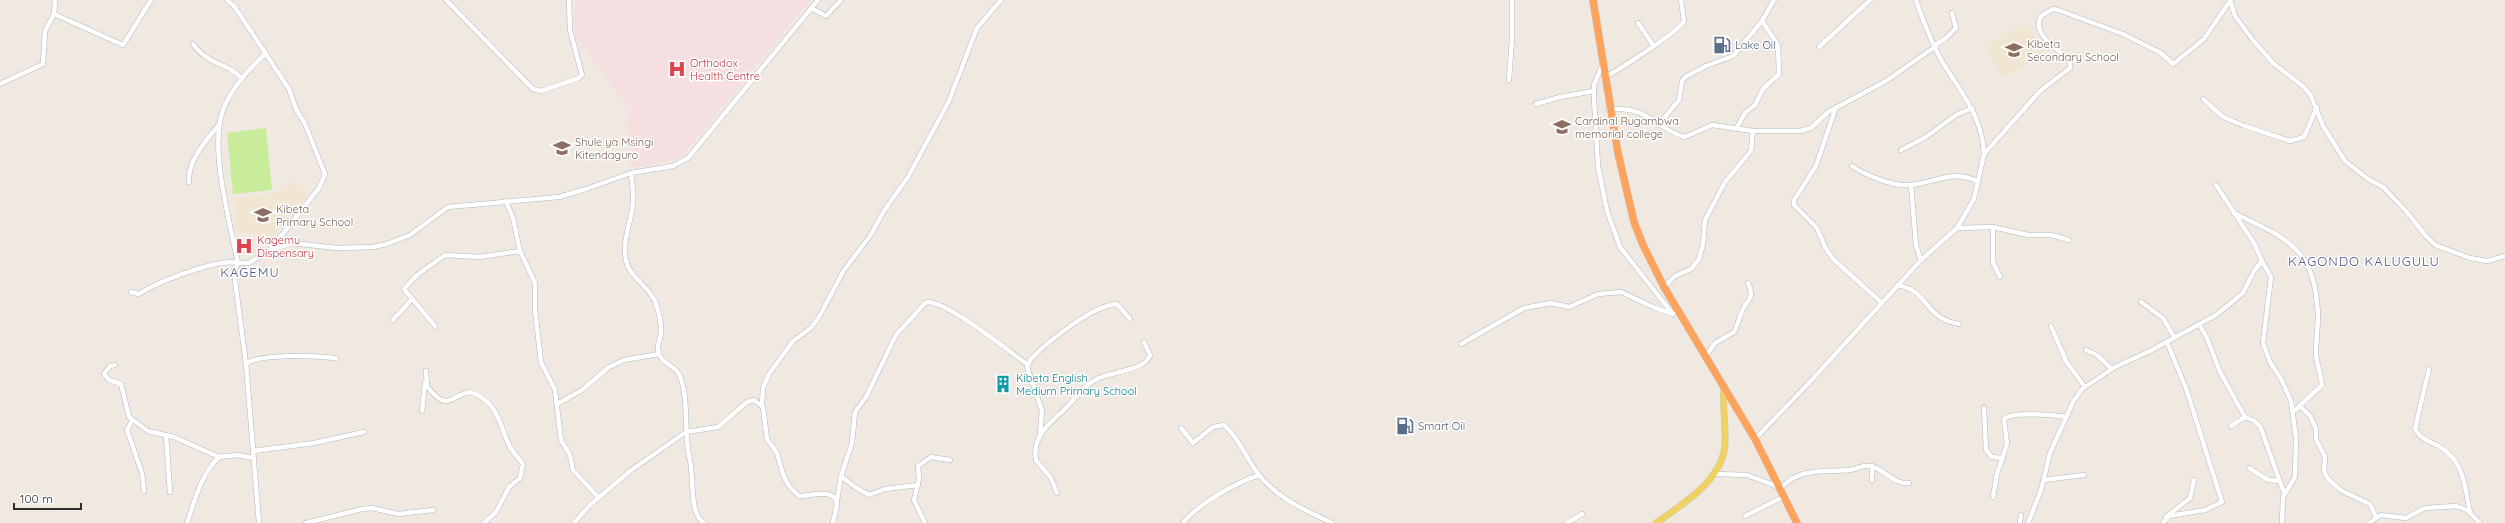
<svg xmlns="http://www.w3.org/2000/svg" width="2505" height="523" viewBox="0 0 2505 523" font-family="Quicksand,sans-serif">
	<style>
		.education { fill: #f0e6d1 }
		.medical { fill: #f5dfe0 }
		.pitch { fill: #c9ec9a }
		.lines { fill: none; stroke-linecap: round; stroke-linejoin: round }
		.minor-casing { stroke: #b4b7c1; stroke-width: 5.5 }
		.major-casing { stroke: #c9c9c9; stroke-width: 7 }
		.highway-casing { stroke: #c9c9c9; stroke-width: 8 }
		.minor { stroke: #fff; stroke-width: 4.5 }
		.major { stroke: #f2d163; stroke-width: 6 }
		.highway { stroke: #ffa35c; stroke-width: 7 }
		.labels { text-anchor: middle; dominant-baseline: central; stroke-width: 3; stroke-linejoin: round; paint-order: stroke }
		.education-label { font-size: 11px; fill: #785e54; stroke: #fff; text-anchor: start }
		.service-label { font-size: 11px; fill: #4e5e75; stroke: #fff; text-anchor: start }
		.health-label { font-size: 11px; fill: #be3a42; stroke: #fff; text-anchor: start }
		.culture-label { font-size: 11px; fill: #0d838f; stroke: #fff; text-anchor: start }
		.quarter-label { font-size: 13px; letter-spacing: 1px; fill: #4d5680; stroke: #fff }
	</style>
	<rect width="100%" height="100%" fill="#efe9e1"/>
	<g class="education">
		<path d="M2027 23 2044 55 2002 77 1985 45Z"/>
		<path d="M295 180 307 195 272 237 237 232 234 199 277 192Z"/>
	</g>
	<path class="medical" d="M575 0H810L679 159 631 168 625 103 574 34Z"/>
	<path class="pitch" d="M266 128 272 190 233 194 227 133Z"/>
	<g class="lines">
		<g class="minor-casing">
			<g id="minor">
				<path d="M227 0 235 7 289 89 296 109 305 124 325 174 319 188 270 250"/>
				<path d="M446 0 533 89 541 91 579 78 582 75 570 30 569 0"/>
				<path d="M1916 0C1921 16 1934 48 1943 63 1961 92 1983 118 1984 154"/>
				<path d="M2230 0 2235 16 2252 39 2274 64 2303 86 2311 96 2323 126 2345 161 2368 179 2383 187 2406 211 2426 236 2435 245 2470 258 2487 261 2505 256"/>
				<path d="M811 8 826 16 841 0"/>
				<path d="M54 14 55 0"/>
				<path d="M1638 23 1653 45"/>
				<path d="M193 44C210 67 228 62 242 79"/>
				<path d="M1935 45 1945 39 1956 28 1952 13"/>
				<path d="M1819 47 1870 0"/>
				<path d="M1603 63 1594 85V99L1598 166 1607 211 1620 247 1672 313"/>
				<path d="M1605 77C1617 71 1681 30 1684 21L1681 0"/>
				<path d="M1509 80 1512 39V0"/>
				<path d="M0 84 43 64 45 31 54 14 123 45 151 0"/>
				<path d="M2203 99 2223 117 2245 126 2290 141 2304 137 2317 107"/>
				<path d="M1536 104 1560 97 1594 91"/>
				<path d="M1836 107 1816 166 1794 200V205L1817 228 1825 247 1833 259 1881 302"/>
				<path d="M1609 110C1646 104 1656 129 1685 137L1712 125 1753 131H1800L1811 128 1828 112 1886 81 1936 46"/>
				<path d="M1660 123 1679 100 1682 81 1685 77 1706 66 1733 56 1762 21 1774 0"/>
				<path d="M1736 129 1745 113 1755 105 1763 89 1779 74 1778 45 1762 21"/>
				<path d="M1901 150 1926 137 1956 115 1972 108"/>
				<path d="M1852 166C1865 175 1894 187 1910 185 1935 183 1952 169 1977 181"/>
				<path d="M631 173C632 183 634 193 633 203 631 223 622 240 626 260 629 278 651 287 656 304 659 313 662 325 661 334 660 339 657 345 658 349 660 365 674 364 679 374 690 398 683 433 690 460 694 478 689 514 704 523"/>
				<path d="M189 182C187 160 208 139 220 123"/>
				<path d="M1911 185 1916 245 1921 260"/>
				<path d="M506 201 513 218 520 251 535 283V310L541 362 555 390 561 440 570 455 573 470 598 497"/>
				<path d="M2234 213C2288 239 2315 248 2318 315 2318 327 2316 340 2316 352 2316 363 2321 374 2322 385L2293 412"/>
				<path d="M1993 227V262L2000 277"/>
				<path d="M1957 228 1993 227 2028 235H2051L2069 240"/>
				<path d="M2262 261 2271 277 2263 343 2270 362 2281 379 2291 401 2296 438 2295 477 2283 497 2282 523"/>
				<path d="M1898 285C1931 292 1923 318 1959 324"/>
				<path d="M1664 287 1675 276 1691 269 1699 259 1703 244 1705 220 1725 182 1751 151 1753 131"/>
				<path d="M131 292 139 294C157 282 218 258 238 263 230 223 209 148 223 110 231 89 248 70 265 54"/>
				<path d="M2141 302 2163 318 2174 337"/>
				<path d="M393 320 412 299"/>
				<path d="M2199 324 2207 338 2220 372 2245 417"/>
				<path d="M435 326 404 289 417 275 445 255 480 257 520 251"/>
				<path d="M2051 326 2066 361 2085 387"/>
				<path d="M1461 344 1524 308 1551 303 1569 307 1598 294 1621 292 1655 308 1673 314"/>
				<path d="M2086 350 2097 355 2112 369"/>
				<path d="M1706 356 1715 343 1734 332C1738 325 1739 318 1742 311 1748 299 1755 298 1748 283"/>
				<path d="M246 364C259 353 318 356 336 358"/>
				<path d="M115 365 110 366 104 374 109 380 121 384 129 417 148 431 174 437 219 457 238 455 253 458"/>
				<path d="M2429 369 2415 429C2421 440 2430 441 2440 447 2465 462 2465 488 2470 513"/>
				<path d="M426 371 427 386C448 414 450 395 470 392 498 401 499 424 510 447 513 454 519 457 523 464L520 478 509 487 496 512 484 523"/>
				<path d="M557 404 582 390 609 367 624 360 659 354"/>
				<path d="M762 404 763 388 769 374 793 341 811 328 819 317 844 270 870 236 884 211 908 177 949 101 977 28 1001 0"/>
				<path d="M2300 406 2310 416 2316 429V439L2325 457 2324 471 2328 479 2342 491 2370 504 2376 517"/>
				<path d="M1984 408 1986 450 1992 457 2003 458"/>
				<path d="M422 411 425 383"/>
				<path d="M132 421 127 430 142 473 144 491"/>
				<path d="M2231 426 2245 417 2253 420 2260 426 2284 493"/>
				<path d="M1181 428 1193 443 1213 427 1224 425C1238 437 1246 457 1256 471 1276 498 1303 509 1332 523"/>
				<path d="M1040 434 1042 411 1027 367 1031 359C1047 342 1093 305 1117 304L1130 319"/>
				<path d="M166 435 170 492"/>
				<path d="M1755 439 1808 384 1921 260 1957 228 1974 199 1984 154 2040 91 2070 68V60C2058 49 2031 35 2041 16L2053 9 2058 10 2123 34 2161 53 2173 64 2204 39 2230 1"/>
				<path d="M253 451 314 443 364 432"/>
				<path d="M1872 466V480"/>
				<path d="M2249 468 2268 480 2279 481"/>
				<path d="M1716 474 1747 475 1781 488C1800 467 1825 472 1850 470 1858 469 1863 464 1871 466 1885 470 1895 485 1909 483"/>
				<path d="M841 476 855 487 869 495 885 489 918 485"/>
				<path d="M2043 480 2084 475"/>
				<path d="M1057 493 1051 478 1036 460C1031 435 1053 421 1067 407 1079 395 1081 387 1099 378 1112 372 1146 370 1150 355L1144 342"/>
				<path d="M1993 497 1997 474 2007 444 2004 419C2014 411 2054 415 2067 417"/>
				<path d="M837 501 841 476 852 443 855 412 866 397 896 335 925 303C940 295 1012 354 1027 364"/>
				<path d="M1745 516 1785 496"/>
				<path d="M2166 517 2190 498 2194 480"/>
				<path d="M187 523C195 500 201 474 219 457"/>
				<path d="M259 523 246 364 234 273 238 263H249L270 250 292 243 337 248 373 247 387 244 410 235 448 207 559 197 586 189 631 173 673 166 688 158 818 0"/>
				<path d="M306 523 362 509 372 508 398 514 433 510"/>
				<path d="M574 523 590 505 630 471 686 432 718 427 747 402 754 400 763 407 767 439 777 453 783 474 789 486 799 496C811 496 835 487 837 504L833 523"/>
				<path d="M925 523 914 500 919 479 918 466 931 457 950 460"/>
				<path d="M1183 523C1197 505 1238 481 1260 475"/>
				<path d="M1567 523 1582 514"/>
				<path d="M2020 523 2021 515"/>
				<path d="M2028 523 2041 490 2050 453 2073 402 2082 389 2115 367 2150 351 2216 315 2243 293 2254 271 2262 261 2254 243 2216 185"/>
				<path d="M2163 523 2169 516 2205 510 2222 502 2187 391 2167 342"/>
				<path d="M2369 523 2381 515 2406 518 2425 508 2456 506 2467 510 2480 523"/>
			</g>
		</g>
		<g class="major-casing">
			<path id="major" d="M1656 523C1683 504 1723 480 1725 444 1726 425 1722 405 1724 386"/>
		</g>
		<g class="highway-casing">
			<path id="highway" d="M1593 0 1618 153 1634 222 1643 245 1664 287 1755 439 1797 523"/>
		</g>
		<use href="#minor" class="minor"/>
		<use href="#major" class="major"/>
		<use href="#highway" class="highway"/>
	</g>
	<defs>
		<g id="fuel-bare" transform="scale(1.38)"><path d="M-5.5-6h7V0h2V4h1.3V-2.5L3-4.5l.8-.8L6-3V5H2.5V1h-1V6h-7ZM-4.2-4.7v3.2H.2V-4.7Z" fill="#5c6f8a" stroke="#fff" stroke-width="2.5" paint-order="stroke"/></g>
		<g id="school-bare" transform="scale(1.38)"><path d="M0-5L7-2L0 1L-7-2ZM-4 1L0 2.5L4 1V4Q0 6-4 4Z" fill="#8d6e63" stroke="#fff" stroke-width="2.5" paint-order="stroke"/></g>
		<g id="hospital-bare" transform="scale(1.38)"><path d="M-5-5h3v3.5h4V-5h3V5h-3V1.5h-4V5h-3Z" fill="#e0444e" stroke="#fff" stroke-width="2.5" paint-order="stroke"/></g>
		<g id="university-bare" transform="scale(1.38)"><path d="M0-5L7-2L0 1L-7-2ZM-4 1L0 2.5L4 1V4Q0 6-4 4Z" fill="#8d6e63" stroke="#fff" stroke-width="2.5" paint-order="stroke"/></g>
		<g id="building-bare" transform="scale(1.38)"><path d="M-4-6H4V6H1V3H-1V6H-4ZM-2.5-4.3h1.7v1.8h-1.7ZM.8-4.3h1.7v1.8H.8ZM-2.5-1h1.7V.8h-1.7ZM.8-1h1.7V.8H.8Z" fill="#0f9aa8" stroke="#fff" stroke-width="2.5" paint-order="stroke"/></g>
	</defs>
	<g fill-rule="evenodd">
		<use href="#fuel-bare" x="1722" y="45"/>
		<use href="#school-bare" x="2014" y="50"/>
		<use href="#hospital-bare" x="677" y="69"/>
		<use href="#university-bare" x="1562" y="127"/>
		<use href="#school-bare" x="562" y="148"/>
		<use href="#school-bare" x="263" y="215"/>
		<use href="#hospital-bare" x="244" y="246"/>
		<use href="#building-bare" x="1003" y="384"/>
		<use href="#fuel-bare" x="1405" y="426"/>
	</g>
	<g class="labels">
		<g class="education-label">
			<text x="2027" y="44">Kibeta<tspan x="2027" dy="13">Secondary School</tspan></text>
			<text x="1575" y="121">Cardinal Rugambwa<tspan x="1575" dy="13">memorial college</tspan></text>
			<text x="575" y="142">Shule ya Msingi<tspan x="575" dy="13">Kitendaguro</tspan></text>
			<text x="276" y="209">Kibeta<tspan x="276" dy="13">Primary School</tspan></text>
		</g>
		<g class="service-label">
			<text x="1735" y="45">Lake Oil</text>
			<text x="1418" y="426">Smart Oil</text>
		</g>
		<g class="health-label">
			<text x="690" y="63">Orthodox<tspan x="690" dy="13">Health Centre</tspan></text>
			<text x="257" y="240">Kagemu<tspan x="257" dy="13">Dispensary</tspan></text>
		</g>
		<g class="culture-label">
			<text x="1016" y="378">Kibeta English<tspan x="1016" dy="13">Medium Primary School</tspan></text>
		</g>
		<g class="quarter-label">
			<text x="2364" y="261">KAGONDO KALUGULU</text>
			<text x="250" y="272">KAGEMU</text>
		</g>
	</g>
	<path d="M14 503v6h67v-6" fill="none" stroke="#2e2e2e" stroke-width="2"/>
	<text x="20" y="503" font-size="12" fill="#2e2e2e" stroke="#ffffff" stroke-width="3" paint-order="stroke">100 m</text>
</svg>
